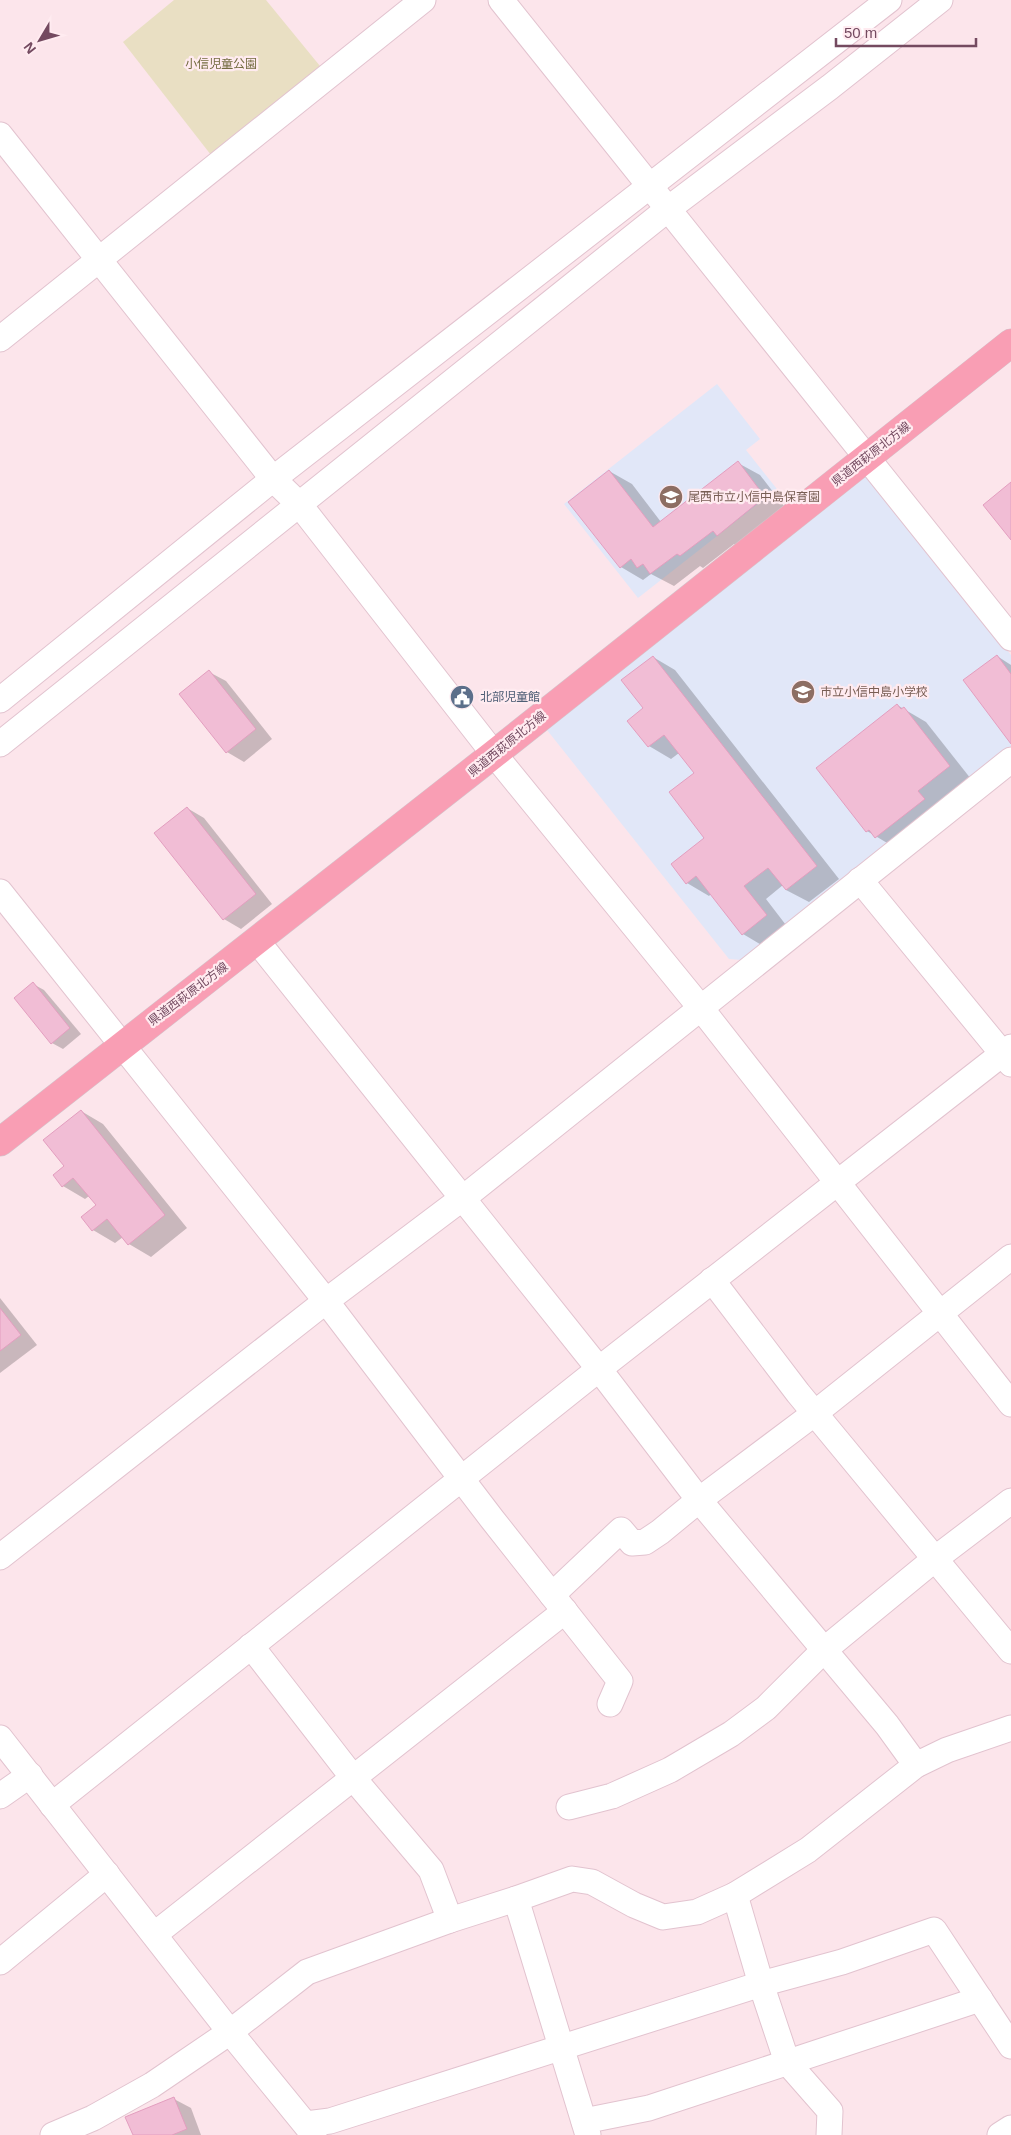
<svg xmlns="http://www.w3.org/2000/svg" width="1011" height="2135" viewBox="0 0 1011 2135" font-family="Helvetica,'Noto Sans JP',sans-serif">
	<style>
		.education { fill: #e1e7f8 }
		.green { fill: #e9dfc3 }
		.shadow { fill: #0003 }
		.building { fill: #f1bdd5; stroke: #e39ebf }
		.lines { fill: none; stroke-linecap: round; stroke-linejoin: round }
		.minor-casing { stroke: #e2c3cf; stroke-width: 27 }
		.major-casing { stroke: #d3c5cc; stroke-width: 29 }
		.minor { stroke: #fff; stroke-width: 25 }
		.major { stroke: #f99eb4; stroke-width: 28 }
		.labels { text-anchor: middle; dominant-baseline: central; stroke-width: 4.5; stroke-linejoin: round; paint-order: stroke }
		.park-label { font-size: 12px; fill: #746c40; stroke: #ffebf0 }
		.street-label { font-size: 12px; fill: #744a60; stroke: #ffebf0 }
		.education-label { font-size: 12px; fill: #785e54; stroke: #ffebf0; text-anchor: start }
		.service-label { font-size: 12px; fill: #4e5e75; stroke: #ffebf0; text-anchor: start }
	</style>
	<rect width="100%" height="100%" fill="#fce5eb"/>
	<g class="education">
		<path d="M717 384 760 439 746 450 777 489 638 598 564 504Z"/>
		<path d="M867 476 1011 655V748L742 960 729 959 547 730Z"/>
	</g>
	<path class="green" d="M174 0H266L320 66 211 155 123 42Z"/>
	<g class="shadow">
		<path d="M738 463 760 475 787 510 740 547 734 544 703 568 700 566 674 586 651 574 643 580 621 567 609 471 632 484 661 522Z"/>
		<path d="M997 656 1011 665V737Z"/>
		<path d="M653 657 675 670 839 879 809 902 786 890 783 885 766 899 789 929 765 947 743 934 711 894 709 896 687 883 706 838 695 773 679 753 671 759 649 746 645 709Z"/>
		<path d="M209 672 226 681 272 739 244 762 227 752Z"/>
		<path d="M897 705 926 722 971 779 899 850 867 831Z"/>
		<path d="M187 808 204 818 272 904 241 929 224 919 155 833Z"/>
		<path d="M33 984 44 990 81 1034 63 1049 52 1043Z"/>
		<path d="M81 1111 103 1124 187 1228 151 1257 129 1244 123 1237 115 1243 93 1230 97 1205 89 1196 85 1199 63 1186 66 1167Z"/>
		<path d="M0 1298 37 1345 0 1373Z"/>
		<path d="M174 2099 191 2108 201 2135H134Z"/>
	</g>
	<g class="building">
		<path d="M738 461 765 497 717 536 713 531 680 556 677 554 650 574 643 564 637 568 631 559 620 568 568 502 609 470 653 527Z"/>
		<path d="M1011 482V540L983 505Z"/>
		<path d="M997 655 1011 674V744L963 680Z"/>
		<path d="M653 656 817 866 786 890 768 868 744 886 767 915 742 935 696 876 686 884 671 864 704 838 669 792 694 773 664 735 648 747 627 721 643 708 621 680Z"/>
		<path d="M209 670 256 729 226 753 179 694Z"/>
		<path d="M897 704 901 709 904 707 950 766 918 791 925 799 875 838 869 830 866 832 816 768Z"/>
		<path d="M187 807 256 894 223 920 154 833Z"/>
		<path d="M33 982 70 1028 51 1044 14 998Z"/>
		<path d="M81 1110 165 1215 128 1245 107 1219 92 1231 81 1217 96 1205 73 1178 62 1187 53 1175 64 1166 43 1140Z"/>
		<path d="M0 1308 21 1335 0 1351Z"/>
		<path d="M174 2097 187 2129 172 2135H133L125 2117Z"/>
	</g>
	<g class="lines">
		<g class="minor-casing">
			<g id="minor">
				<path d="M501 0 1011 638"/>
				<path d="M0 135 273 479 299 504 494 754 700 1007 1011 1404"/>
				<path d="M0 339 423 0"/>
				<path d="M0 700 273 479 889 0"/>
				<path d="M0 744 668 209 830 87 940 0"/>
				<path d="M860 880 1011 1064"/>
				<path d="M0 892 326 1301 492 1519 620 1681 610 1704"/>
				<path d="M257 941 599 1369 699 1500 887 1725 916 1765"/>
				<path d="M712 1280 798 1393 1011 1651"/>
				<path d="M0 1557 326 1301 472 1191 1011 760"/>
				<path d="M552 1595 621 1530 632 1543 645 1542 660 1532 699 1500 815 1413 1011 1257"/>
				<path d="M251 1646 354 1779 431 1870 450 1920"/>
				<path d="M0 1738 230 2032 314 2135"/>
				<path d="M0 1796 30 1775"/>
				<path d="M52 1805 599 1369 1011 1047"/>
				<path d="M569 1807 612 1796 670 1770 731 1734 766 1708 824 1650 936 1558 1011 1501"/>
				<path d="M735 1895 761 1984 787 2062 830 2111 829 2135"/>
				<path d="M516 1899 588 2135"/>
				<path d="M155 1934 565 1611"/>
				<path d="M0 1962 107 1874"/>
				<path d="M584 2121 649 2108 980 1999"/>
				<path d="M306 2124 330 2121 761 1984 842 1962 934 1930 1011 2046"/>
				<path d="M53 2135 93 2118 152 2085 230 2032 307 1972 450 1920 516 1899 572 1879 592 1882 634 1905 663 1917 697 1912 735 1895 808 1850 916 1765 947 1750 1011 1728"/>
				<path d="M1000 2135 1011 2128"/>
			</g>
		</g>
		<g class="major-casing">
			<path id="major" d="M0 1142 494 754 1011 343"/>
		</g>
		<use href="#minor" class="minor"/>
		<use href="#major" class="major"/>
	</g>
	<defs>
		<g id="school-disc" transform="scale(1.25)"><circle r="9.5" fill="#8d6e63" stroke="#ffebf0"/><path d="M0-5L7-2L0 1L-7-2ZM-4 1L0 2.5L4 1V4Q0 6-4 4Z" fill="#fff"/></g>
		<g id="civic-disc" transform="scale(1.25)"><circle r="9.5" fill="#5c6f8a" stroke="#ffebf0"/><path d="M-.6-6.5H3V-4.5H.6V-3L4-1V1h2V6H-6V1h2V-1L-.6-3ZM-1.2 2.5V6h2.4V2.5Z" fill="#fff"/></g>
	</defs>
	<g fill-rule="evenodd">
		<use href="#school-disc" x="671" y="497"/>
		<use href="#school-disc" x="803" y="692"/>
		<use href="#civic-disc" x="462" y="697"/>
	</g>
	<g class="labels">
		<g class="park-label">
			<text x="221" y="64">小信児童公園</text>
		</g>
		<g class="street-label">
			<text transform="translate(871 454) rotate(-38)">県道西萩原北方線</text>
			<text transform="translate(507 744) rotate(-39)">県道西萩原北方線</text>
			<text transform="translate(188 994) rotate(-37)">県道西萩原北方線</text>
		</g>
		<g class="education-label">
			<text x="688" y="497">尾西市立小信中島保育園</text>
			<text x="820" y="692">市立小信中島小学校</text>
		</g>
		<g class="service-label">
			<text x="480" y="697">北部児童館</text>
		</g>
	</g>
	<g transform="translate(40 40) rotate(232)" stroke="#ffebf0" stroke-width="4" paint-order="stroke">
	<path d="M0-4L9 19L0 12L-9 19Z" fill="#744a60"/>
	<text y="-8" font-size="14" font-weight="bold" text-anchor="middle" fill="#744a60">N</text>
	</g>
	<path d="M836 38v8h140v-8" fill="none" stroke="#744a60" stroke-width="2.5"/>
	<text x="844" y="38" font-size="15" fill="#744a60" stroke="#ffebf0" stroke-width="4" paint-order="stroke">50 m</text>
</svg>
